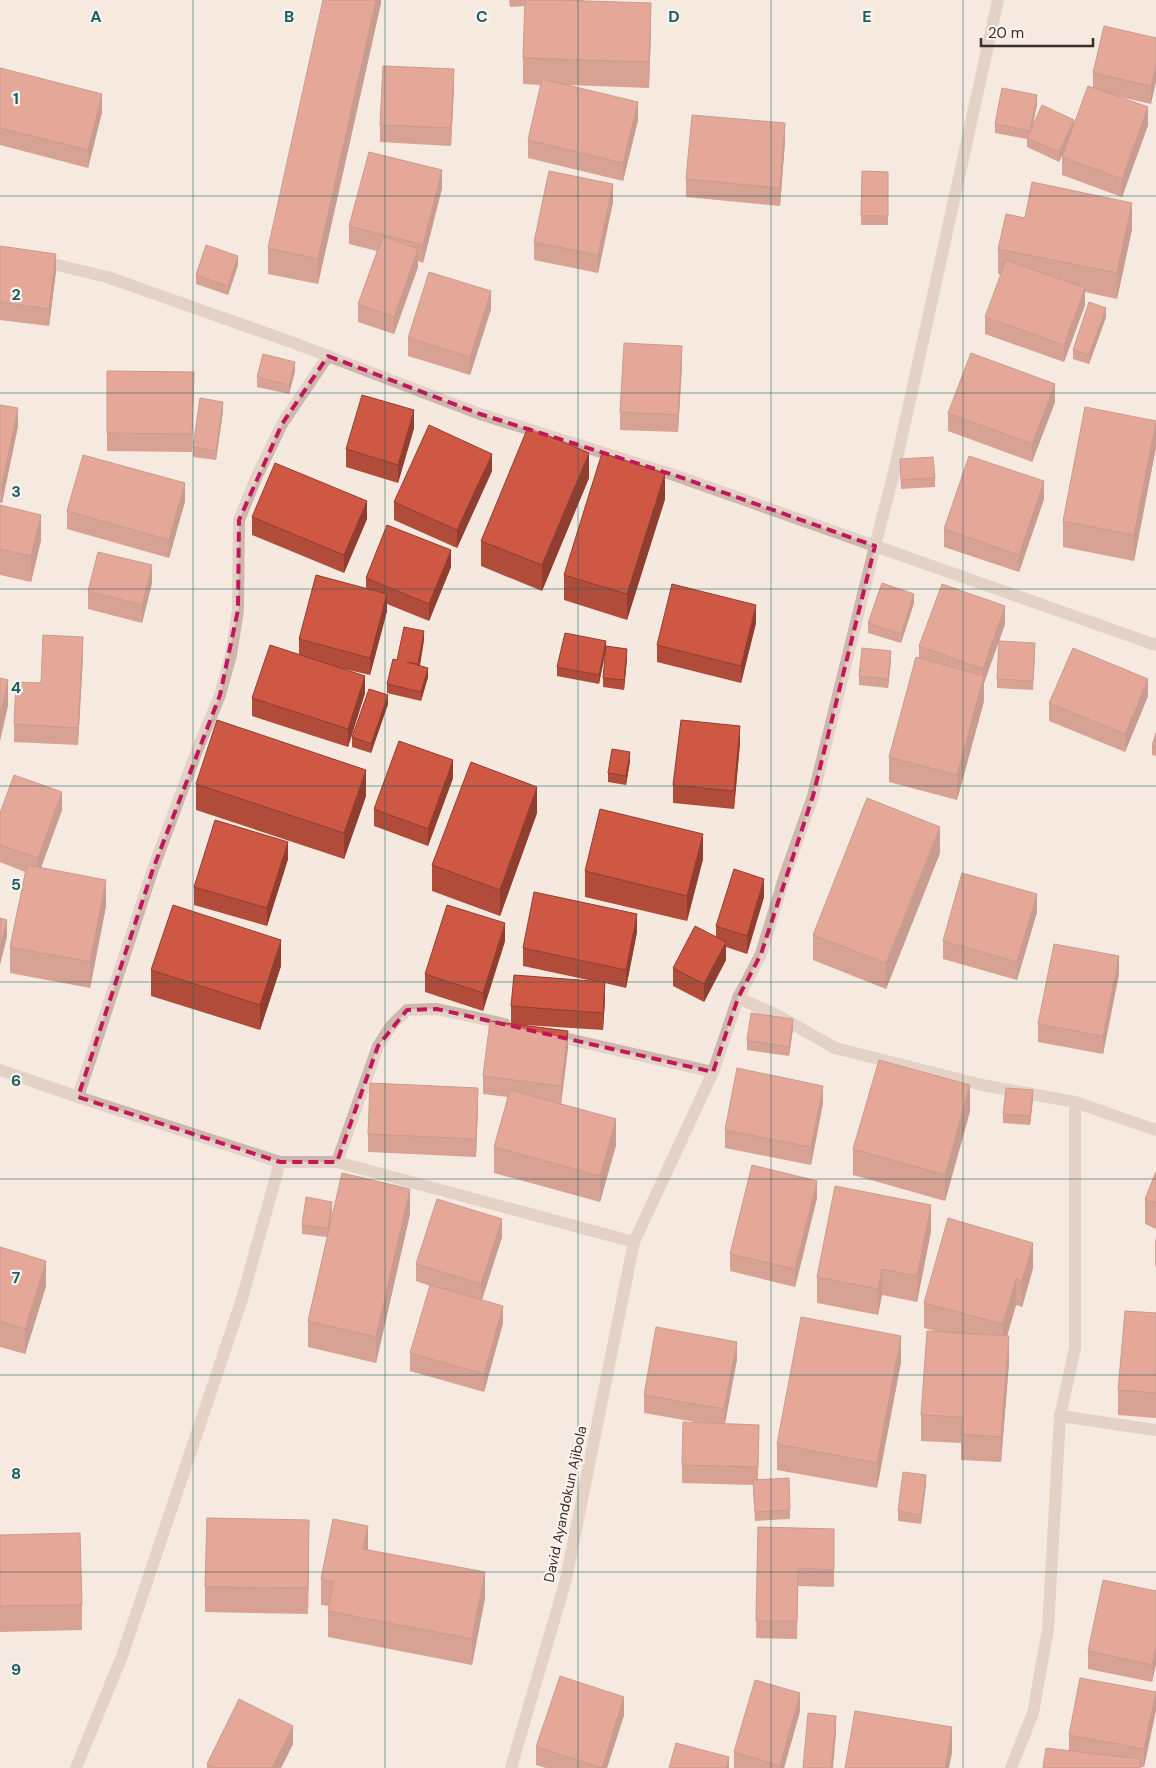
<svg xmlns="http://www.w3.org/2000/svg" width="1156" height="1768" viewBox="0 0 1156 1768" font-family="'DM Sans',sans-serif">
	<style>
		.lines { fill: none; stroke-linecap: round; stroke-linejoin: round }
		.street { stroke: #ceb7aa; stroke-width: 12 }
		.wall { fill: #b14c3a }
		.shaded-wall { fill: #903e30 }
		.building { fill: #ce5844; stroke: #903e30 }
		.marked { fill: none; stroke: #c2185b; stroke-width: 4; stroke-dasharray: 10 6; stroke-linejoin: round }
		.grid { fill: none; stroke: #1c605e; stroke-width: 1; stroke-opacity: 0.55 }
		.labels { text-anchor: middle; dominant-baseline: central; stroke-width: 4.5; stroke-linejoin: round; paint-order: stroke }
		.street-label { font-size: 14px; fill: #3b2e2a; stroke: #fbf3ed }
		.grid-label { font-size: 16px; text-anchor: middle; font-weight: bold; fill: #1c605e; stroke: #fbf3ed; stroke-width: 4.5; stroke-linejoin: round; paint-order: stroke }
	</style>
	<rect width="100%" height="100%" fill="#f5e9df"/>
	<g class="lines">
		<g class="street">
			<path d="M41 261 107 277 291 342 480 414 674 475 875 546 895 468 998 0"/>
			<path d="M1156 645 875 546 813 796 785 875 761 954 738 998 777 1015 835 1048 982 1085 1075 1102 1156 1130"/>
			<path d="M551 1035 713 1072"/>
			<path d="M0 1070 78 1097 280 1162H337L634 1242"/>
			<path d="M78 1097 153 869 198 748 220 695 231 655 238 610 239 520 257 476 282 424 328 356"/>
			<path d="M337 1162 378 1046 391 1026 407 1010 437 1009 505 1024"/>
			<path d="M1060 1416 1156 1430"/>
			<path d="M76 1768 122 1656 242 1299 280 1162"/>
			<path d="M511 1768 566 1579 634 1242 713 1072 738 998"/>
			<path d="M1011 1768 1033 1713 1048 1629 1060 1416 1075 1348V1102"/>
		</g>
	</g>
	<g class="wall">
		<path d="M381 0V3L318 284 268 274V248Z"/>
		<path d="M509 0H584V1L651 29 649 88 568 85 638 120 623 181 528 158V140L541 85 523 84V58L525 6 510 7Z"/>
		<path d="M1156 38 1151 104 1120 97 1148 125 1122 197 1062 175V157L1067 144 1059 162 1027 147V139L995 133V124L1037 104 1032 127 1074 125 1093 87V73Z"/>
		<path d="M0 68 102 112 88 168 0 145Z"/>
		<path d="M454 87 451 146 380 142V125Z"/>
		<path d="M785 141 780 206 686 197V179Z"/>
		<path d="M862 171 888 172V225H861Z"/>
		<path d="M442 188 423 263 418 261V267L394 334 358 322V304L377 251 349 244V226Z"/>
		<path d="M613 202 598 273 534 260V242Z"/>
		<path d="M1025 218 1132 229 1117 299 1085 292V305L1064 362 985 334V317L1001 275 998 274V249Z"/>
		<path d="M0 246 56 271 49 326 0 320Z"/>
		<path d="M238 265 228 295 196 284V275Z"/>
		<path d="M491 309 470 375 408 356V338Z"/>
		<path d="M1106 317 1089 364 1073 359V350Z"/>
		<path d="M682 364 678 432 620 430V412Z"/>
		<path d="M107 371 194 372 192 452 107 451Z"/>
		<path d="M295 371 289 394 257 387V377Z"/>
		<path d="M1055 402 1032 462 948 431V413Z"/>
		<path d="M0 405 18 426 2 503H0Z"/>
		<path d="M223 411 216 460 193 457V447Z"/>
		<path d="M414 428 398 483 346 467V449Z"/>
		<path d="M1156 447 1134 561 1063 547V521Z"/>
		<path d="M900 459 935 478V487L901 489Z"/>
		<path d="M492 471 457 548 394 520V502Z"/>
		<path d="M589 478 542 591 481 566V541Z"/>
		<path d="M665 499 627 620 564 600V575Z"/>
		<path d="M1044 499 1019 572 944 547V529Z"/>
		<path d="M185 501 169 558 67 529V511Z"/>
		<path d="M0 505 41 540 31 582 0 575Z"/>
		<path d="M252 517 367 519 344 573 252 535Z"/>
		<path d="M451 567 429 621 387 604V611L370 675 344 669 365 693 348 747 252 716V698L299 654V639L366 588V578Z"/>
		<path d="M152 583 142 623 88 609V591Z"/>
		<path d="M914 603 901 643 868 633V623Z"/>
		<path d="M756 623 741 683 657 662V645Z"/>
		<path d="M1005 624 984 683V701L957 800 889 782V757L919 658V646Z"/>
		<path d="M424 640 420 666 428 677 421 701 387 693V684L397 660Z"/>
		<path d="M606 641 599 684 557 676V667Z"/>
		<path d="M1035 652 1033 690 997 688V679Z"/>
		<path d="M83 655 78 745 14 742V724L41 683Z"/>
		<path d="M627 658 624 690 603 687V678Z"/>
		<path d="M891 660 888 688 859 685V676Z"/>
		<path d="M1148 696 1125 752 1049 721V703Z"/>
		<path d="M388 704 371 753 352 747V737Z"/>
		<path d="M1156 733V756L1152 755V746Z"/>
		<path d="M740 743 734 809 673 803V785Z"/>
		<path d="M630 761 626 785 608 782V773Z"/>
		<path d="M453 778 428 846 374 826V809Z"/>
		<path d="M196 784 366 796 344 859 196 810Z"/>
		<path d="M62 810 41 867 106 906 90 988 10 973V947L25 872 0 862V813Z"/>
		<path d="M537 813 500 916 432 891V865Z"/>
		<path d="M940 853 886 989 813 960V935Z"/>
		<path d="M288 859 267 926 194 905V887Z"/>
		<path d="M703 859 687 921 585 897V871Z"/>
		<path d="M764 897 747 954 726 947V960L704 1002 673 986V968L716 937V926Z"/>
		<path d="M1037 912 1017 980 943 959V941Z"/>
		<path d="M637 932 626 988 605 983V999L603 1030 525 1025 568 1048 561 1104 616 1145 600 1202 494 1173V1147L508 1097 483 1094V1076L511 1023V1006L593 981 523 966V948Z"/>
		<path d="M505 941 483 1011 425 992V974Z"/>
		<path d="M281 966 260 1030 151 996V970Z"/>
		<path d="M1119 974 1103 1054 1038 1042V1024Z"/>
		<path d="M793 1028 789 1056 747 1050V1040Z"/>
		<path d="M1033 1099 1030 1125 1003 1123V1114Z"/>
		<path d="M823 1103 811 1165 725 1148V1130Z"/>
		<path d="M478 1106 476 1157 368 1152V1134Z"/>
		<path d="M970 1111 945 1201 853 1175V1149Z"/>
		<path d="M1156 1172V1229L1145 1224V1199Z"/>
		<path d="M817 1198 795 1287 730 1271V1254Z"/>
		<path d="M332 1211 329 1230 410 1214 376 1363 308 1347V1321L327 1237 302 1234V1225Z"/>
		<path d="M931 1231 917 1302 882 1295 878 1315 817 1303V1277Z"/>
		<path d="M502 1237 482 1300 503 1323 484 1392 410 1371V1353L430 1286 416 1281V1264Z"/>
		<path d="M1156 1238V1267L1155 1266V1241Z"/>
		<path d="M0 1247 46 1286 25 1354 0 1347Z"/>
		<path d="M1033 1268 1022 1307 1016 1305 1007 1336 1009 1362 1001 1462 961 1460V1443L921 1441V1415L934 1331 924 1328V1303Z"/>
		<path d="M1156 1313V1418L1118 1415V1390Z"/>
		<path d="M737 1359 725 1424 759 1425 758 1480 790 1510V1519L755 1521 753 1485 682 1483V1465L701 1423 644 1413V1395Z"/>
		<path d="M901 1362 877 1488 777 1470V1444Z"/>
		<path d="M926 1484 921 1524 898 1521V1511Z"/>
		<path d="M758 1527 834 1529V1587L798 1586 797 1639 756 1638Z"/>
		<path d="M0 1535 82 1605V1630L0 1632Z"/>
		<path d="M309 1545 308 1614 205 1612V1587Z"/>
		<path d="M368 1550 485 1598 472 1665 328 1637V1611L329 1606 321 1605V1579Z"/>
		<path d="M1156 1591 1152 1682 1088 1669V1651Z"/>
		<path d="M1156 1710 1144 1767H1141V1768L1069 1751V1735Z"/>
		<path d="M800 1711 784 1768H734V1752Z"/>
		<path d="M624 1715 607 1768H546L536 1765V1747Z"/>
		<path d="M293 1744 281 1768H207V1764Z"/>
	</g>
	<g class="shaded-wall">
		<path d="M376 0H381V3L318 284V259Z"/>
		<path d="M651 3V29L649 88V62Z"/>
		<path d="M1156 64V82L1151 104V86Z"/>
		<path d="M454 69V87L451 146V128Z"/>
		<path d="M102 94V112L88 168V150Z"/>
		<path d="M1037 95V104L1030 140V131Z"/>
		<path d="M638 102V120L623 181V163Z"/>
		<path d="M1148 107V125L1122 197V179Z"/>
		<path d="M1074 120V129L1059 162V152Z"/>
		<path d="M785 123V141L780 206V188Z"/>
		<path d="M442 170V188L423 263V245Z"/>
		<path d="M613 184V202L598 273V255Z"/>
		<path d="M1132 203V229L1117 299V273Z"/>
		<path d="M418 249V267L394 334V317Z"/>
		<path d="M56 254V271L49 326V309Z"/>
		<path d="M238 256V265L228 295V286Z"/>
		<path d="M1085 288V305L1064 362V345Z"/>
		<path d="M491 291V309L470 375V357Z"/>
		<path d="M1106 308V317L1089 364V355Z"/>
		<path d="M682 346V364L678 432V415Z"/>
		<path d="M295 362V371L289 394V385Z"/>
		<path d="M1055 384V402L1032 462V444Z"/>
		<path d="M223 402V411L216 460V451Z"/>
		<path d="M18 408V426L2 503V485Z"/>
		<path d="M414 410V428L398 483V465Z"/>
		<path d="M1156 421V447L1134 561V535Z"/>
		<path d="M589 453V478L542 591V565Z"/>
		<path d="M492 454V471L457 548V530Z"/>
		<path d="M665 473V499L627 620V594Z"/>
		<path d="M1044 481V499L1019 572V555Z"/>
		<path d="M185 483V501L169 558V540Z"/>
		<path d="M367 501V519L344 573V555Z"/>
		<path d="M41 515V540L31 582V556Z"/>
		<path d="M451 550V567L429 621V604Z"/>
		<path d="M152 565V583L142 623V605Z"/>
		<path d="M387 594V611L370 675V658Z"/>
		<path d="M914 594V603L901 643V634Z"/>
		<path d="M756 605V623L741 683V666Z"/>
		<path d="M1005 606V624L984 683V701L957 800V775L983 680V669Z"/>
		<path d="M424 631V640L418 673V664Z"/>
		<path d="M83 637V655L78 745V728Z"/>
		<path d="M606 641V650L599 684V675Z"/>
		<path d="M627 649V658L624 690V680Z"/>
		<path d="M891 651V660L888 688V679Z"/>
		<path d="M428 668V677L421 701V692Z"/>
		<path d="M365 676V693L348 747V729Z"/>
		<path d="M1148 679V696L1125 752V734Z"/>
		<path d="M8 680V706L0 741V715Z"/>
		<path d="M388 695V704L371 753V744Z"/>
		<path d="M740 726V743L734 809V791Z"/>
		<path d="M630 752V761L626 785V776Z"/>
		<path d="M453 760V778L428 846V829Z"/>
		<path d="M366 770V796L344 859V833Z"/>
		<path d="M537 787V813L500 916V890Z"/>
		<path d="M62 792V810L38 876V858Z"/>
		<path d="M940 827V853L886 989V963Z"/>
		<path d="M703 834V859L687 921V896Z"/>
		<path d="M288 842V859L267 926V908Z"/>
		<path d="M764 879V897L747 954V936Z"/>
		<path d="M106 880V906L90 988V962Z"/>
		<path d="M1037 894V912L1017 980V962Z"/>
		<path d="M637 914V932L626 988V970Z"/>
		<path d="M7 920V937L0 965V947Z"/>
		<path d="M505 923V941L483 1011V993Z"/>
		<path d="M281 940V966L260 1030V1005Z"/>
		<path d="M726 942V960L704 1002V984Z"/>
		<path d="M1119 956V974L1103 1054V1036Z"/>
		<path d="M605 982V999L603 1030V1013Z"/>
		<path d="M793 1019V1028L789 1056V1047Z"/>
		<path d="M568 1031V1048L561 1104V1086Z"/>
		<path d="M970 1085V1111L945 1201V1175Z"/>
		<path d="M823 1086V1103L811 1165V1147Z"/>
		<path d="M478 1088V1106L476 1157V1139Z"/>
		<path d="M1033 1090V1099L1030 1125V1116Z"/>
		<path d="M616 1119V1145L600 1202V1176Z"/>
		<path d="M817 1181V1198L795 1287V1269Z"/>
		<path d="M410 1189V1214L376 1363V1337Z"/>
		<path d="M332 1202V1211L328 1237V1228Z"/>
		<path d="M931 1205V1231L917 1302V1276Z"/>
		<path d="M502 1219V1237L481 1302V1284Z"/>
		<path d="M1033 1243V1268L1022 1307V1281Z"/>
		<path d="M46 1261V1286L25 1354V1329Z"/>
		<path d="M882 1269V1295L878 1315V1289Z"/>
		<path d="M1016 1279V1305L1003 1350V1324Z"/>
		<path d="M503 1306V1323L484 1392V1374Z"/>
		<path d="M901 1336V1362L877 1488V1463Z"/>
		<path d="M1009 1336V1362L1001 1462V1437Z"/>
		<path d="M737 1342V1359L724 1427V1409Z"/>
		<path d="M926 1475V1484L921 1524V1515Z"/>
		<path d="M309 1520V1545L308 1614V1588Z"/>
		<path d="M368 1526V1552L363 1549Z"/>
		<path d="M485 1572V1598L472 1665V1639Z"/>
		<path d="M1156 1648V1665L1152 1682V1665Z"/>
		<path d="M1156 1692V1710L1144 1767V1749Z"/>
		<path d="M800 1693V1711L784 1768H780V1766Z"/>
		<path d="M624 1697V1715L607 1768H602Z"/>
		<path d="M836 1716V1734L833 1768H831Z"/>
		<path d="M293 1726V1744L281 1768H272Z"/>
		<path d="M952 1727V1753L949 1768H945Z"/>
		<path d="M729 1757V1768H726Z"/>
	</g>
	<g class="building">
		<path d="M323 0H376L318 259 268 248Z"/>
		<path d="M525 0H555L651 3 649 62 523 58Z"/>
		<path d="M1104 26 1156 38V64L1151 86 1093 73Z"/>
		<path d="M383 66 454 69 451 128 380 125Z"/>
		<path d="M0 68 102 94 88 150 0 128Z"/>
		<path d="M542 79 638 102 623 163 528 140Z"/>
		<path d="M1088 86 1148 107 1122 179 1062 157Z"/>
		<path d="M1002 88 1037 95 1030 131 995 124Z"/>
		<path d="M1042 105 1074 120 1059 152 1027 138Z"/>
		<path d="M692 115 785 123 780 188 686 179Z"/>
		<path d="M369 152 442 170 423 245 349 226Z"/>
		<path d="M549 171 613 184 598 255 534 242Z"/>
		<path d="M862 171 888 172V216H861Z"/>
		<path d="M1032 182 1132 203 1117 273 998 249 1006 214 1025 218Z"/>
		<path d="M383 236 418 249 394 317 358 304Z"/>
		<path d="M206 245 238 256 228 286 196 275Z"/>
		<path d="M0 246 56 254 49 309 0 302Z"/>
		<path d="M1006 260 1085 288 1064 345 985 317Z"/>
		<path d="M429 272 491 291 470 357 408 338Z"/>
		<path d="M1089 302 1106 308 1089 355 1073 350Z"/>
		<path d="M624 343 682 346 678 415 620 412Z"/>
		<path d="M971 353 1055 384 1032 444 948 413Z"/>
		<path d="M263 354 295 362 289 385 257 377Z"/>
		<path d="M107 371 194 372 192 434 107 433Z"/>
		<path d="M362 395 414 410 398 465 346 449Z"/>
		<path d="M200 398 223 402 216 451 193 447Z"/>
		<path d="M0 405 18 408 2 485H0Z"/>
		<path d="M1085 407 1156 421 1134 535 1063 521Z"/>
		<path d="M429 425 492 454 457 530 394 502Z"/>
		<path d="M528 427 589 453 542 565 481 541Z"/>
		<path d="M602 453 665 473 627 594 564 575Z"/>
		<path d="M83 455 185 483 169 540 67 511Z"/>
		<path d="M969 456 1044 481 1019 555 944 529Z"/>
		<path d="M933 457 935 478 901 480 900 459Z"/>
		<path d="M275 463 367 501 344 555 252 517Z"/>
		<path d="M0 505 41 515 31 556 0 549Z"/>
		<path d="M387 525 451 550 429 604 366 578Z"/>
		<path d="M98 552 152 565 142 605 88 591Z"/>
		<path d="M316 575 387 594 370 658 299 639Z"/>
		<path d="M882 583 914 594 901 634 868 623Z"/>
		<path d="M672 584 756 605 741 666 657 645Z"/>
		<path d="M942 584 1005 606 983 669 919 646Z"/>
		<path d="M404 627 424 631 418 664 407 662 428 668 421 692 387 684 393 659 397 660Z"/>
		<path d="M565 633 606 641 599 675 557 667Z"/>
		<path d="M43 635 83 637 78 728 14 724 16 682 41 683Z"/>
		<path d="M999 641 1035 643 1033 681 997 679Z"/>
		<path d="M270 645 365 676 348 729 252 698Z"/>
		<path d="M606 646 627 649 624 680 603 678Z"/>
		<path d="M862 648 891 651 888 679 859 676Z"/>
		<path d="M1073 648 1148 679 1125 734 1049 703Z"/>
		<path d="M916 657 984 676 957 775 889 757Z"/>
		<path d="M0 678 8 680 0 715Z"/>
		<path d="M369 689 388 695 371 744 352 737Z"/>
		<path d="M217 720 366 770 344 833 196 784Z"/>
		<path d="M681 720 740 726 734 791 673 785Z"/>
		<path d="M1156 733V747L1152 746Z"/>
		<path d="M399 741 453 760 428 829 374 809Z"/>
		<path d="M612 749 630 752 626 776 608 773Z"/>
		<path d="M471 762 537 787 500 890 432 865Z"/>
		<path d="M14 775 62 792 38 858 0 845V813Z"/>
		<path d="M867 798 940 827 886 963 813 935Z"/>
		<path d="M600 809 703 834 687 896 585 871Z"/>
		<path d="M215 820 288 842 267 908 194 887Z"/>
		<path d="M27 865 106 880 90 962 10 947Z"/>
		<path d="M734 869 764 879 747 936 716 926Z"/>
		<path d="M962 873 1037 894 1017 962 943 941Z"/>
		<path d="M534 892 637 914 626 970 523 948Z"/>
		<path d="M173 905 281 940 260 1005 151 970Z"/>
		<path d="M447 905 505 923 483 993 425 974Z"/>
		<path d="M0 918 7 920 0 947Z"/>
		<path d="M695 926 726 942 704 984 673 968Z"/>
		<path d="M1054 944 1119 956 1103 1036 1038 1024Z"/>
		<path d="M514 975 605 982 603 1013 511 1006Z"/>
		<path d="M751 1013 793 1019 789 1047 747 1040Z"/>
		<path d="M490 1021 568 1031 561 1086 483 1076Z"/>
		<path d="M879 1060 970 1085 945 1175 853 1149Z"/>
		<path d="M737 1068 823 1086 811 1147 725 1130Z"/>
		<path d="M370 1083 478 1088 476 1139 368 1134Z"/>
		<path d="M1006 1088 1033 1090 1030 1116 1003 1114Z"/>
		<path d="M510 1090 616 1119 600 1176 494 1147Z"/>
		<path d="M752 1165 817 1181 795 1269 730 1254Z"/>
		<path d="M1156 1172V1203L1145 1199Z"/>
		<path d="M342 1173 410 1189 376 1337 308 1321Z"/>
		<path d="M835 1186 931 1205 917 1276 882 1269 878 1289 817 1277Z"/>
		<path d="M306 1197 332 1202 328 1228 302 1225Z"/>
		<path d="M437 1199 502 1219 481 1284 416 1264Z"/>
		<path d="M948 1218 1033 1243 1022 1281 1016 1279 1003 1324 924 1303Z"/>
		<path d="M0 1247 46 1261 25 1329 0 1321Z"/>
		<path d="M430 1285 503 1306 484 1374 410 1353Z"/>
		<path d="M1125 1311 1156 1313V1393L1118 1390Z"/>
		<path d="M801 1317 901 1336 877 1463 777 1444Z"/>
		<path d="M656 1327 737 1342 724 1409 644 1395Z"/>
		<path d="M927 1331 1009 1336 1001 1437 961 1434 962 1417 921 1415Z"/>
		<path d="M683 1422 759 1425 758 1467 682 1465Z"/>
		<path d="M903 1472 926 1475 921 1515 898 1511Z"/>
		<path d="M789 1478 790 1510 755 1512 753 1480Z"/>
		<path d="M207 1518 309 1520 308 1588 205 1587Z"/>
		<path d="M333 1519 368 1526 363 1549 485 1572 472 1639 328 1611 334 1582 321 1579Z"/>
		<path d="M758 1527 834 1529V1570L798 1568 797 1621H756Z"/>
		<path d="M80 1533 82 1605 0 1606V1535Z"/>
		<path d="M1103 1580 1156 1591V1648L1152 1665 1088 1651Z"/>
		<path d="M560 1676 624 1697 602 1768 536 1747Z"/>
		<path d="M1080 1678 1156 1692 1144 1749 1069 1735Z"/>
		<path d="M755 1680 800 1693 780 1766 734 1752Z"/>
		<path d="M239 1699 293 1726 272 1768H215L207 1764Z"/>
		<path d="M855 1711 952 1727 945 1768H845Z"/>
		<path d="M808 1713 836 1716 831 1768H803Z"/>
		<path d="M676 1743 729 1757 726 1768H669Z"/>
		<path d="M1046 1748 1141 1759 1140 1768H1043Z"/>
	</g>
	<path d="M0 0H1156V1768H0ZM328 356 480 414 674 475 875 546 813 796 761 954 738 998 713 1072 437 1009 407 1010 378 1046 337 1162H280L78 1097 153 869 220 695 238 610 239 520 282 424Z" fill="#f5e9df" fill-opacity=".55" fill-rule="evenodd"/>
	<path class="marked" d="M328 356 480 414 674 475 875 546 813 796 761 954 738 998 713 1072 437 1009 407 1010 378 1046 337 1162H280L78 1097 153 869 220 695 238 610 239 520 282 424Z"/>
	<path class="grid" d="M193 0V1768M385 0V1768M578 0V1768M771 0V1768M963 0V1768M0 196H1156M0 393H1156M0 589H1156M0 786H1156M0 982H1156M0 1179H1156M0 1375H1156M0 1572H1156"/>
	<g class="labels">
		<g class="street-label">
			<text transform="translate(565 1504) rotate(-78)">David Ayandokun Ajibola</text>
		</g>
	</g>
	<g class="grid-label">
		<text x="96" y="22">A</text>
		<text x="289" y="22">B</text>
		<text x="482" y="22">C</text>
		<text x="674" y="22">D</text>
		<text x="867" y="22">E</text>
		<text x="16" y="104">1</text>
		<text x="16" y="300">2</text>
		<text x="16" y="497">3</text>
		<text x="16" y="693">4</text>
		<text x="16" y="890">5</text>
		<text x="16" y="1086">6</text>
		<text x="16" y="1283">7</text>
		<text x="16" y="1479">8</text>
		<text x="16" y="1675">9</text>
	</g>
	<path d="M981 38v8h112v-8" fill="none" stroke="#3b2e2a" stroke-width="2.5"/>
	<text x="988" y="38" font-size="15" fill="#3b2e2a" stroke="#fbf3ed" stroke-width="4" paint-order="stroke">20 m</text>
</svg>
